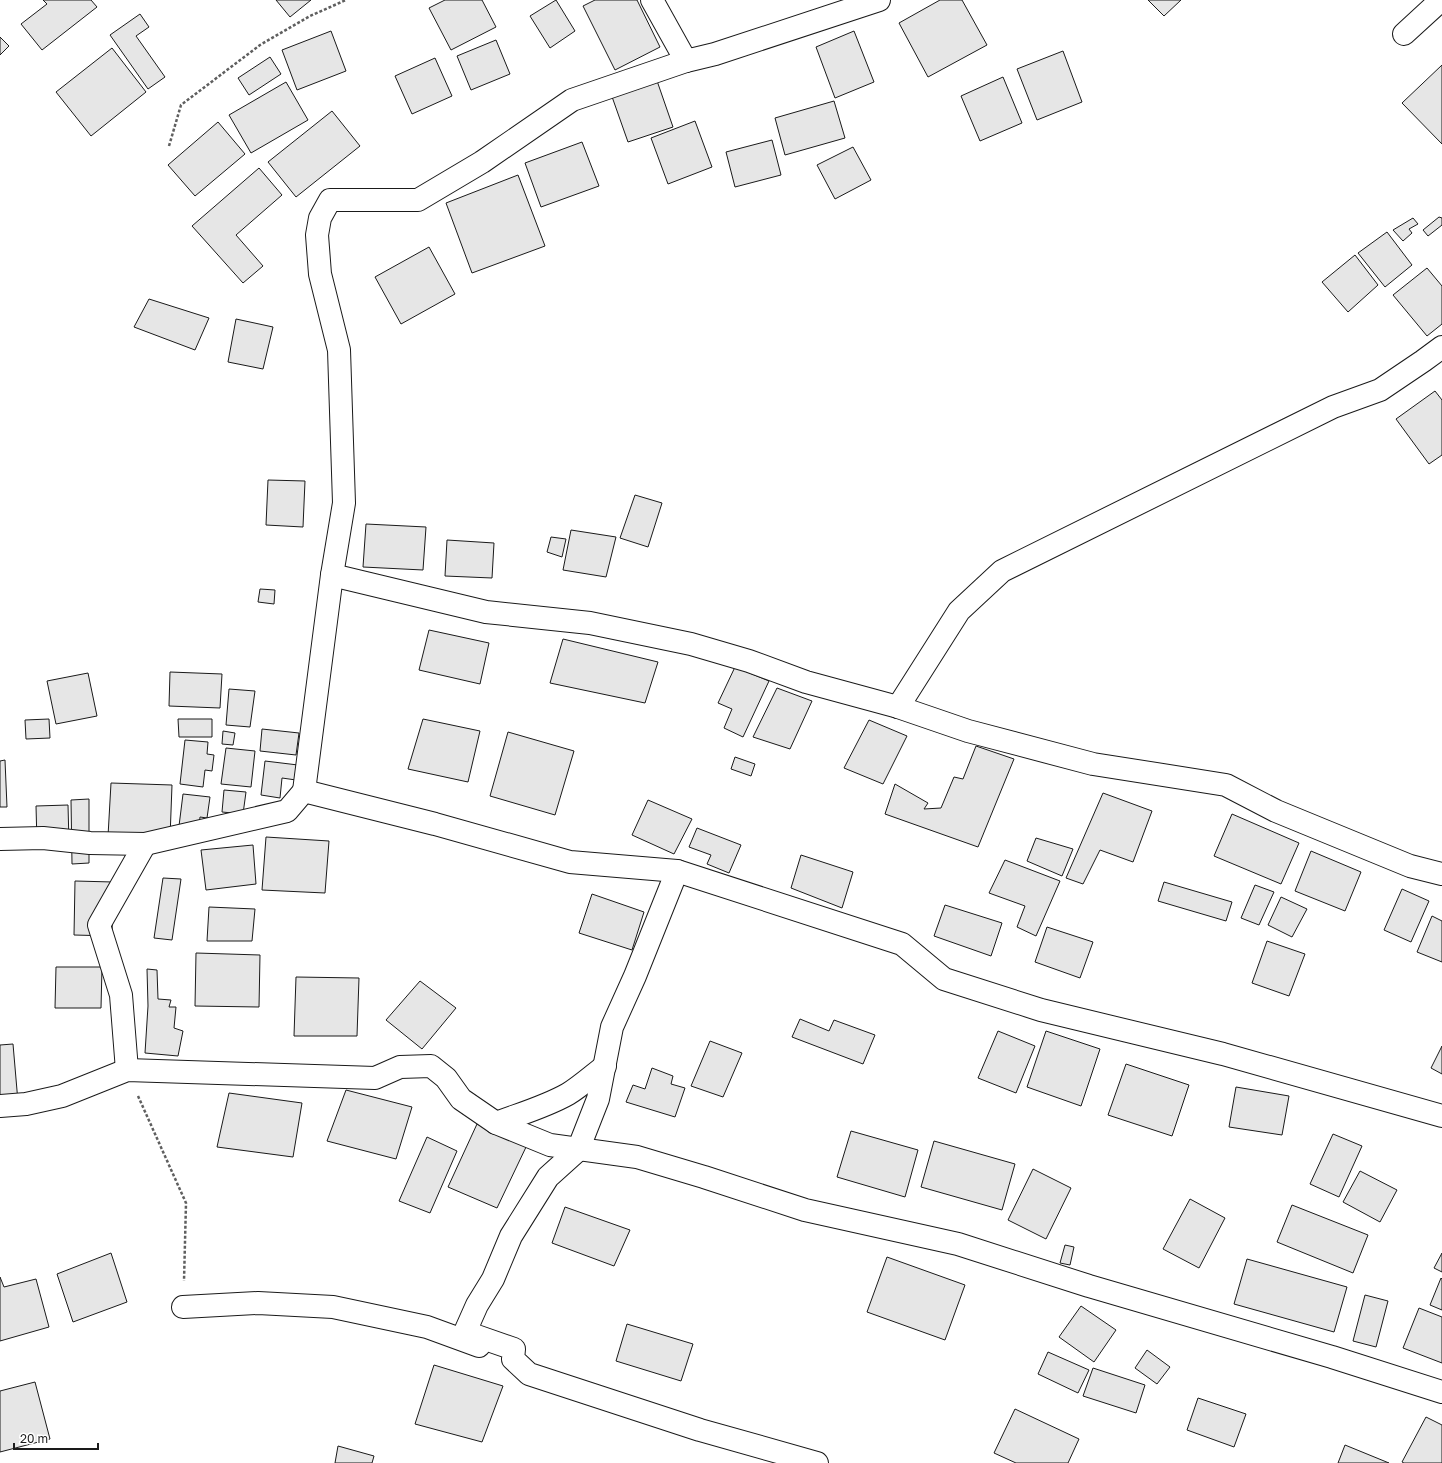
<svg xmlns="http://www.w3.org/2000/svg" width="1442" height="1463" viewBox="0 0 1442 1463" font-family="'Golos Text',sans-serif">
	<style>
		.building { fill: #e6e6e6; stroke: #1a1a1a }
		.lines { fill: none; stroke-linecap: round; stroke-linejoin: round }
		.minor-casing { stroke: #1a1a1a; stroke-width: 24 }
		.path { stroke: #5f5f5f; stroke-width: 2.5; stroke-dasharray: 3 2; stroke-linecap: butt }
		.minor { stroke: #fff; stroke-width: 22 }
	</style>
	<rect width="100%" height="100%" fill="#fff"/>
	<g class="building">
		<path d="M43 0H91L97 7 42 50 21 24 47 4Z"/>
		<path d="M276 0H311L290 17Z"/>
		<path d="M445 0H482L496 27 451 50 429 8Z"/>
		<path d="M556 0 575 31 550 48 530 16Z"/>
		<path d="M595 0H637L660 47 615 70 583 6Z"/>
		<path d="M940 0H962L987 45 928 77 899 23Z"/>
		<path d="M1148 0H1181L1164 16Z"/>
		<path d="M140 14 149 27 136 36 165 77 148 89 110 35Z"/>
		<path d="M331 31 346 71 297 90 282 50Z"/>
		<path d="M854 31 874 82 835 98 816 47Z"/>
		<path d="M0 37 9 46 0 55Z"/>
		<path d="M496 40 510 74 471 90 457 56Z"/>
		<path d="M112 48 146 92 91 136 56 92Z"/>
		<path d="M1063 51 1082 102 1037 120 1017 69Z"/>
		<path d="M270 57 281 74 249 95 238 78Z"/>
		<path d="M435 58 452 96 412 114 395 76Z"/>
		<path d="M1442 65V144L1402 103Z"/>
		<path d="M655 75 673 127 628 142 610 91Z"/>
		<path d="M1003 77 1022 123 980 141 961 96Z"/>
		<path d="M286 82 308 120 251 153 229 115Z"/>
		<path d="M834 101 845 138 785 155 775 118Z"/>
		<path d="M332 111 360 146 296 197 268 162Z"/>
		<path d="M695 121 712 167 668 184 651 138Z"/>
		<path d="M218 122 245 154 195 196 168 165Z"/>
		<path d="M772 140 781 175 735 187 726 152Z"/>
		<path d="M582 142 599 186 541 207 525 163Z"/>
		<path d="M853 147 871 180 835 199 817 165Z"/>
		<path d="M259 168 282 195 236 235 263 266 243 283 192 226Z"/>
		<path d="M518 175 545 246 472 273 446 203Z"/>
		<path d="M1439 217 1442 218V225L1428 236 1423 230Z"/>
		<path d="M1413 218 1418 224 1409 229 1412 233 1403 241 1393 230Z"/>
		<path d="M1387 232 1412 265 1385 287 1358 253Z"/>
		<path d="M429 247 455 294 401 324 375 277Z"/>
		<path d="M1355 255 1378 285 1348 312 1322 282Z"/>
		<path d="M1427 268 1442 286V324L1427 336 1393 295Z"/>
		<path d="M149 299 209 318 195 350 134 327Z"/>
		<path d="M236 319 273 327 263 369 228 362Z"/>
		<path d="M1435 391 1442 400V455L1429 464 1396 419Z"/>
		<path d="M268 480 305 481 303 527 266 525Z"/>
		<path d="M635 495 662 503 648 547 620 538Z"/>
		<path d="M366 524 426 527 423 570 363 567Z"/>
		<path d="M571 530 616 537 606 577 563 570Z"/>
		<path d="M551 537 566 539 562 557 547 552Z"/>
		<path d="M447 540 494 543 492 578 445 576Z"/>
		<path d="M260 589 275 590 274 604 258 602Z"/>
		<path d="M429 630 489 643 480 684 419 670Z"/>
		<path d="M563 639 658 662 645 703 550 683Z"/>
		<path d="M735 667 769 681 743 737 724 728 732 709 718 703Z"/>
		<path d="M170 672 222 674 220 708 169 706Z"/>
		<path d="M88 673 97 716 56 724 47 681Z"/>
		<path d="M777 688 812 701 790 749 753 737Z"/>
		<path d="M229 689 255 691 250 727 226 725Z"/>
		<path d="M49 719 50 738 26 739 25 720Z"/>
		<path d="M178 719H212V737H179Z"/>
		<path d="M423 719 480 731 468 782 408 769Z"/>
		<path d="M869 720 907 736 883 784 844 768Z"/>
		<path d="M262 729 299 733 296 755 260 751Z"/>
		<path d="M223 731 235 733 233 745 222 744Z"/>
		<path d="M508 732 574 751 555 815 490 796Z"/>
		<path d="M185 740 208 742 207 754 214 755 212 771 205 770 203 787 180 784Z"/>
		<path d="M976 746 1014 759 978 847 885 814 895 784 928 803 924 809 941 808 954 777 963 779Z"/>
		<path d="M226 748 255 751 251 787 221 784Z"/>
		<path d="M735 757 755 764 751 776 731 769Z"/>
		<path d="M5 760 7 807H0V761Z"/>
		<path d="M265 761 298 765 296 780 282 778 280 798 261 795Z"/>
		<path d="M111 783 172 785 170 838 107 854Z"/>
		<path d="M224 790 246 792 243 814 222 812Z"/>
		<path d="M1103 793 1152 811 1133 862 1100 850 1083 884 1066 878Z"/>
		<path d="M183 794 210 797 207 818 200 817 199 828 179 826Z"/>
		<path d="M89 799V863L72 864 71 800Z"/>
		<path d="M648 800 692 819 674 854 632 835Z"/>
		<path d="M68 805 69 843H37L36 806Z"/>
		<path d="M1232 814 1299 843 1281 884 1214 856Z"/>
		<path d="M697 828 741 845 729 873 707 864 711 855 689 847Z"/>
		<path d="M266 837 329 841 325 893 262 890Z"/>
		<path d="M1036 838 1073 849 1062 876 1027 861Z"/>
		<path d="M253 845 256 884 206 890 201 850Z"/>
		<path d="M1311 851 1361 872 1345 911 1295 891Z"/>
		<path d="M801 855 853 872 842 908 791 888Z"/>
		<path d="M1005 860 1060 881 1036 936 1017 927 1025 906 989 893Z"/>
		<path d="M163 878 181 879 172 940 154 938Z"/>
		<path d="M75 881 113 882 112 936 74 935Z"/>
		<path d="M1164 882 1232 902 1226 921 1158 901Z"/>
		<path d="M1255 885 1274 892 1259 925 1241 918Z"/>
		<path d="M1402 889 1429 901 1411 942 1384 930Z"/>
		<path d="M592 894 644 912 632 950 579 933Z"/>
		<path d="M1281 897 1307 909 1292 937 1268 925Z"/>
		<path d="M945 905 1002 923 991 956 934 936Z"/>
		<path d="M209 907 255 909 252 941H207Z"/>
		<path d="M1432 916 1442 921V962L1417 952Z"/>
		<path d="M1047 927 1093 942 1080 978 1035 962Z"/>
		<path d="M1267 941 1305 954 1289 996 1252 983Z"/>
		<path d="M196 953 260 955 259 1007 195 1006Z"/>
		<path d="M56 967H102L101 1008H55Z"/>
		<path d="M147 969 157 970 158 999 171 1000 169 1007H176L174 1028 183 1031 178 1056 145 1053 148 1006Z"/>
		<path d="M296 977 359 978 357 1036H294Z"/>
		<path d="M420 981 456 1008 422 1049 386 1020Z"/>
		<path d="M800 1019 829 1031 834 1020 875 1035 863 1064 792 1037Z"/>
		<path d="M998 1031 1035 1046 1016 1093 978 1078Z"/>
		<path d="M1046 1031 1100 1049 1081 1106 1027 1087Z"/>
		<path d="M710 1041 742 1053 723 1097 691 1086Z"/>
		<path d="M13 1044 18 1102 0 1103V1045Z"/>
		<path d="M1442 1046V1074L1431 1068Z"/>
		<path d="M1126 1064 1189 1085 1172 1136 1108 1115Z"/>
		<path d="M652 1068 673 1076 671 1084 685 1088 675 1117 626 1102 633 1085 645 1089Z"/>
		<path d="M1236 1087 1289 1096 1282 1135 1229 1127Z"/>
		<path d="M346 1090 412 1107 396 1159 327 1141Z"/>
		<path d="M229 1093 302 1103 293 1157 217 1147Z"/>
		<path d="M477 1124 527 1145 497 1208 448 1187Z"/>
		<path d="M851 1131 918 1150 905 1197 837 1177Z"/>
		<path d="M1333 1134 1362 1146 1339 1197 1310 1184Z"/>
		<path d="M427 1137 457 1151 430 1213 399 1201Z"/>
		<path d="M934 1141 1015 1164 1002 1210 921 1187Z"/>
		<path d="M1033 1169 1071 1188 1046 1239 1008 1220Z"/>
		<path d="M1360 1171 1397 1190 1380 1222 1343 1202Z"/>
		<path d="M1190 1199 1225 1218 1199 1268 1163 1249Z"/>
		<path d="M1292 1205 1368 1235 1353 1273 1277 1242Z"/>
		<path d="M565 1207 630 1230 614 1266 552 1243Z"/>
		<path d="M1065 1245 1074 1247 1070 1265 1060 1263Z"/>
		<path d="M111 1253 127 1302 73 1322 57 1274Z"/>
		<path d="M1442 1253V1272L1434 1268Z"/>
		<path d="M887 1257 965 1285 945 1340 867 1312Z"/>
		<path d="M1247 1259 1347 1287 1334 1332 1234 1304Z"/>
		<path d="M0 1277 4 1287 36 1279 49 1327 0 1341Z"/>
		<path d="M1441 1278 1442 1279V1310L1430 1305Z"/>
		<path d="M1365 1295 1388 1301 1376 1347 1353 1341Z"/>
		<path d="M1081 1306 1116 1330 1094 1362 1059 1337Z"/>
		<path d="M1419 1308 1442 1317V1363L1403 1348Z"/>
		<path d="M627 1324 693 1344 681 1381 616 1361Z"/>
		<path d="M1147 1350 1170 1367 1157 1384 1135 1368Z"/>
		<path d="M1048 1352 1089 1370 1078 1393 1038 1374Z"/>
		<path d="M434 1365 503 1386 482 1442 415 1424Z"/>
		<path d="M1093 1368 1145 1385 1136 1413 1083 1396Z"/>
		<path d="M35 1382 50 1439 0 1452V1391Z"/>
		<path d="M1198 1398 1246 1414 1234 1447 1187 1430Z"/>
		<path d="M1015 1409 1079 1439 1068 1463H1016L994 1453Z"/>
		<path d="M1426 1417 1442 1425V1463H1404L1402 1462Z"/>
		<path d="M1345 1445 1389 1463H1338Z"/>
		<path d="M338 1446 374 1456 372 1463H335Z"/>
	</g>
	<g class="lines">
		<g class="minor-casing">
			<g id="minor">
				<path d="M652 0 686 61 715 54 879 0"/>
				<path d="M1404 34 1441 0"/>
				<path d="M332 575 486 612 590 623 691 644 749 661 806 682 898 707 968 731 1093 764 1226 785 1276 811 1410 866 1442 874"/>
				<path d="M898 707 959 611 1002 571 1333 407 1380 390 1423 361 1442 347"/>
				<path d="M304 791 332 575 344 503 339 350 320 274 317 235 320 218 330 200H418L482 162 572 100 686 61"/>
				<path d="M0 839 43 838 90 843 145 844 287 811 304 791 435 824 570 862 677 871 902 944 944 979 1041 1010 1223 1054 1442 1116"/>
				<path d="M677 871 635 976 612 1027 598 1099 578 1150 548 1177 511 1236 493 1279 477 1305 465 1332 514 1349 513 1359 529 1374 700 1430 817 1463"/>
				<path d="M127 1070 121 995 99 925 145 844"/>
				<path d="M0 1106 26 1104 62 1096 127 1070 375 1078 400 1067 431 1066 446 1078 461 1099 496 1123 550 1145 637 1157 704 1177 805 1210 958 1244 1089 1286 1332 1357 1442 1392"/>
				<path d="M496 1123C520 1114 545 1107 568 1094 581 1086 593 1075 605 1066"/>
				<path d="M183 1307 258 1303 333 1307 427 1327 479 1346"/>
			</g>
		</g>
		<g class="path">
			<path d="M169 146 181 105 260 45 310 16 346 0"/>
			<path d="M138 1096 186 1203 184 1281"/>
		</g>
		<use href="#minor" class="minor"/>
	</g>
	<path d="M14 1443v6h84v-6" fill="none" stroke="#1a1a1a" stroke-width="2"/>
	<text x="20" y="1443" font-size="12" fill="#1a1a1a" stroke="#ffffff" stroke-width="3" paint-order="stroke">20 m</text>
</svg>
